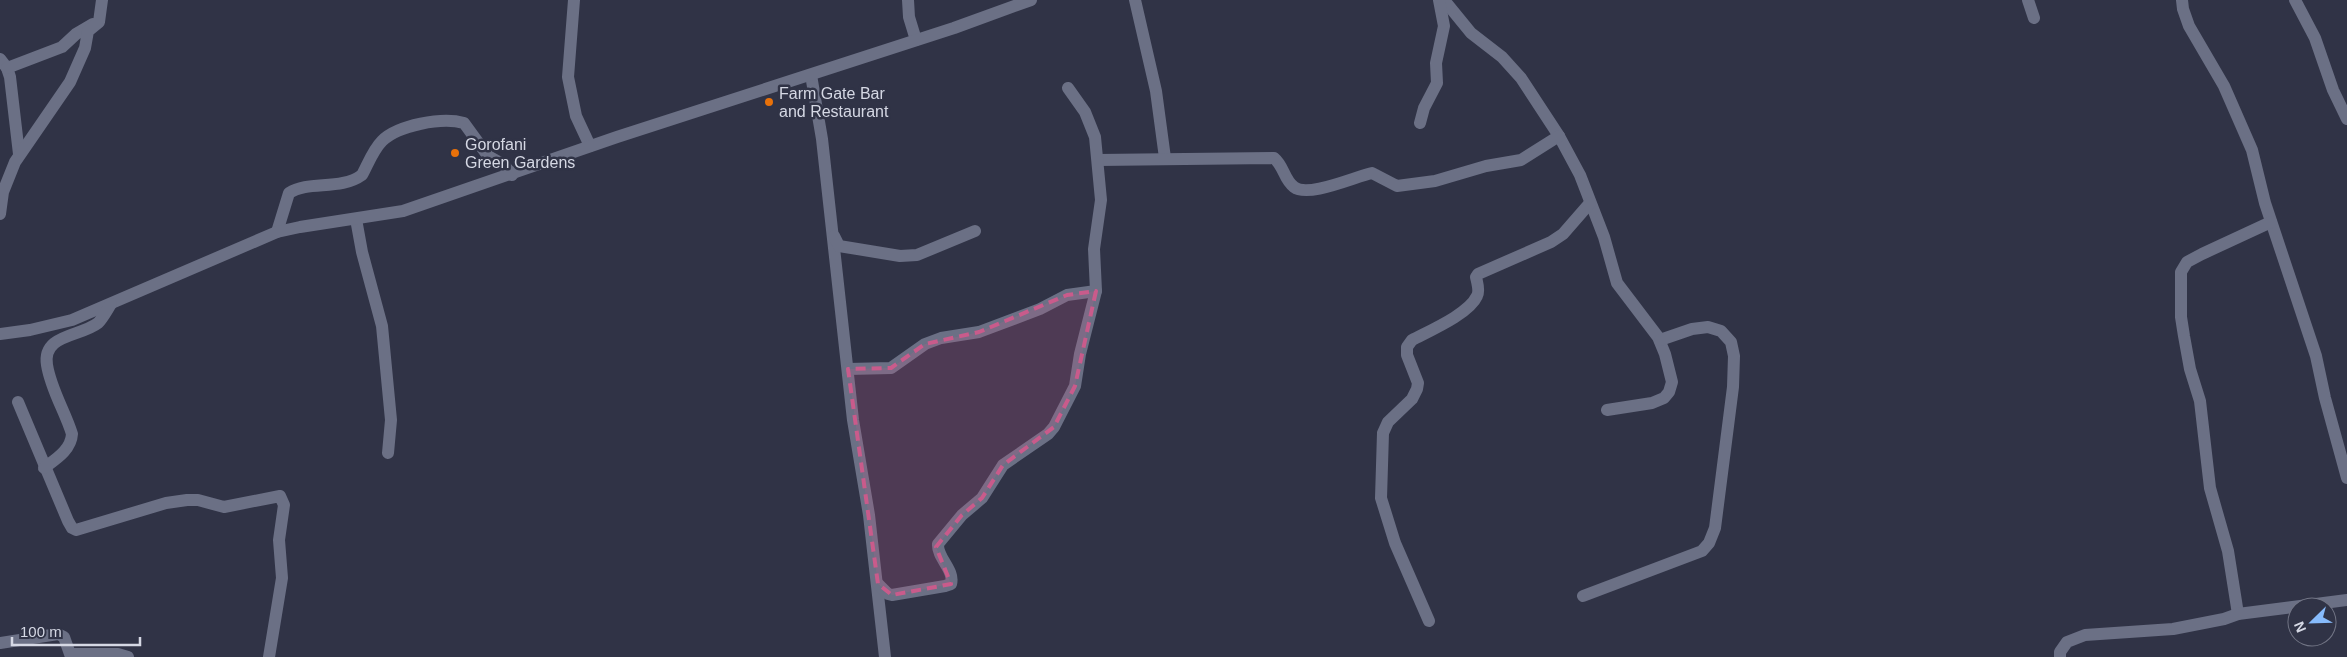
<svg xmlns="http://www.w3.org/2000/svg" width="2347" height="657" viewBox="0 0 2347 657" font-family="Arial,sans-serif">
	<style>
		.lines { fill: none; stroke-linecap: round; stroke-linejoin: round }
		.minor { stroke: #6b7085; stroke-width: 12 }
		.marked { fill: #c95b8b; fill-opacity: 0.2; stroke: #c95b8b; stroke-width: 4; stroke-dasharray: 10 6; stroke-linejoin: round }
		.food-dot { fill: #e8710a; stroke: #303346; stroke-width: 2 }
		.labels { text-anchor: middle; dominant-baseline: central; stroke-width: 5; stroke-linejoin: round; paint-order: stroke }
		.poi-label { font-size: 16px; fill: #d5d8e4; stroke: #303346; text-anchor: start }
	</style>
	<rect width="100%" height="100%" fill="#303346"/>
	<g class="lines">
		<g class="minor">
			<path d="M574 0 568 77 576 116 590 146"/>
			<path d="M908 0 909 17 916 40"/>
			<path d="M1135 0 1156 91 1165 158"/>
			<path d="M1444 0 1471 33 1502 57 1521 78 1559 136 1580 175 1604 237 1617 283 1658 337 1665 354 1672 382 1669 392 1664 398 1652 403 1607 410"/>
			<path d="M2028 0 2034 18"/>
			<path d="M2182 0 2183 9 2189 26 2224 86 2252 150 2265 203 2316 356 2325 398 2347 478"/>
			<path d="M2295 0 2315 38 2333 90 2347 119"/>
			<path d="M0 59 7 68 10 77 19 154"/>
			<path d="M7 68 62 47 76 34 93 24"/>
			<path d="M811 75 822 139 853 420 869 515 885 657"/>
			<path d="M1420 123 1424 108 1437 83 1436 63 1444 26 1439 0"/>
			<path d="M1098 160 1274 158C1284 166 1284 180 1294 187 1308 198 1354 177 1372 173L1397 186 1435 181 1486 166 1521 160 1559 136"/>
			<path d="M0 214 3 192 15 162 70 82 85 48 88 31 99 22 102 0"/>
			<path d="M356 219 362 252 382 326 391 420 388 453"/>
			<path d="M277 232 289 193C309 180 340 191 362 175 368 164 373 150 382 141 398 125 442 117 464 123L488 156 504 165 512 175"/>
			<path d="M834 236 839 246 900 256 917 255 975 231"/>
			<path d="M0 334 30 330 72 320 277 232 300 227 403 211 617 137 954 28 1031 0"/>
			<path d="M848 369 891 368 925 344 941 338 979 332 1040 309 1067 295 1096 291"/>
			<path d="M18 402 68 521 72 528 76 530 166 503 187 500H198L224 507 280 496 284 505 279 540 282 578 269 657"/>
			<path d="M44 468C56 459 71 450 72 434 65 411 51 390 47 365 42 334 80 337 98 323 103 318 107 310 111 304"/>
			<path d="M878 584 888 594 892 595 945 586 951 584C955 570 937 558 938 544L962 515 982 498 1003 465 1048 434 1054 427 1075 386 1080 354 1096 291 1094 249 1101 200 1095 137 1085 112 1068 88"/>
			<path d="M1583 596 1702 551 1709 543 1715 528 1733 387 1734 356 1731 342 1721 331 1708 327 1692 329 1660 340"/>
			<path d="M2238 614 2228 551 2210 488 2200 401 2190 369 2184 336 2181 317V272L2187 262 2202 254 2271 222"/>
			<path d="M1429 621 1395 543 1381 498 1383 433 1388 422 1412 399 1417 389 1418 383 1407 355V347L1412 340C1429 331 1469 314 1477 296 1480 291 1477 282 1476 277L1478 274 1551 242 1563 234 1590 203"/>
			<path d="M0 643 58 634 64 637 70 654H118L128 657"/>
			<path d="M2060 657V652L2067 642 2085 635 2173 629 2224 619 2238 614 2347 600"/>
		</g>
	</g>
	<path class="marked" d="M1096 291 1075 386 1054 427 1003 465 982 498 962 515 936 547 951 584 892 595 878 584 848 369 891 368 925 344 979 332 1067 295Z"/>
	<g class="food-dot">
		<circle cx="769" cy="102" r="5"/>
		<circle cx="455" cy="153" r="5"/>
	</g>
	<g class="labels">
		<g class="poi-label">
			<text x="779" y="93">Farm Gate Bar<tspan x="779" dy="18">and Restaurant</tspan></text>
			<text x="465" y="144">Gorofani<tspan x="465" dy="18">Green Gardens</tspan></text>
		</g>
	</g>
	<g transform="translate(2312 622) rotate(247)"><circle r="24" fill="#303346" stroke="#727585"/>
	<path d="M0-4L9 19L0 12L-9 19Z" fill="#87bbfb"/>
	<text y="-8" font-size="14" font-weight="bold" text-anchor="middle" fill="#d5d8e4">N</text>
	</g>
	<path d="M12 637v8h128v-8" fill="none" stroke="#d5d8e4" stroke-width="2.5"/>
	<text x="20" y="637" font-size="15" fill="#d5d8e4" stroke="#303346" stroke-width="4" paint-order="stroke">100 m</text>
</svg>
